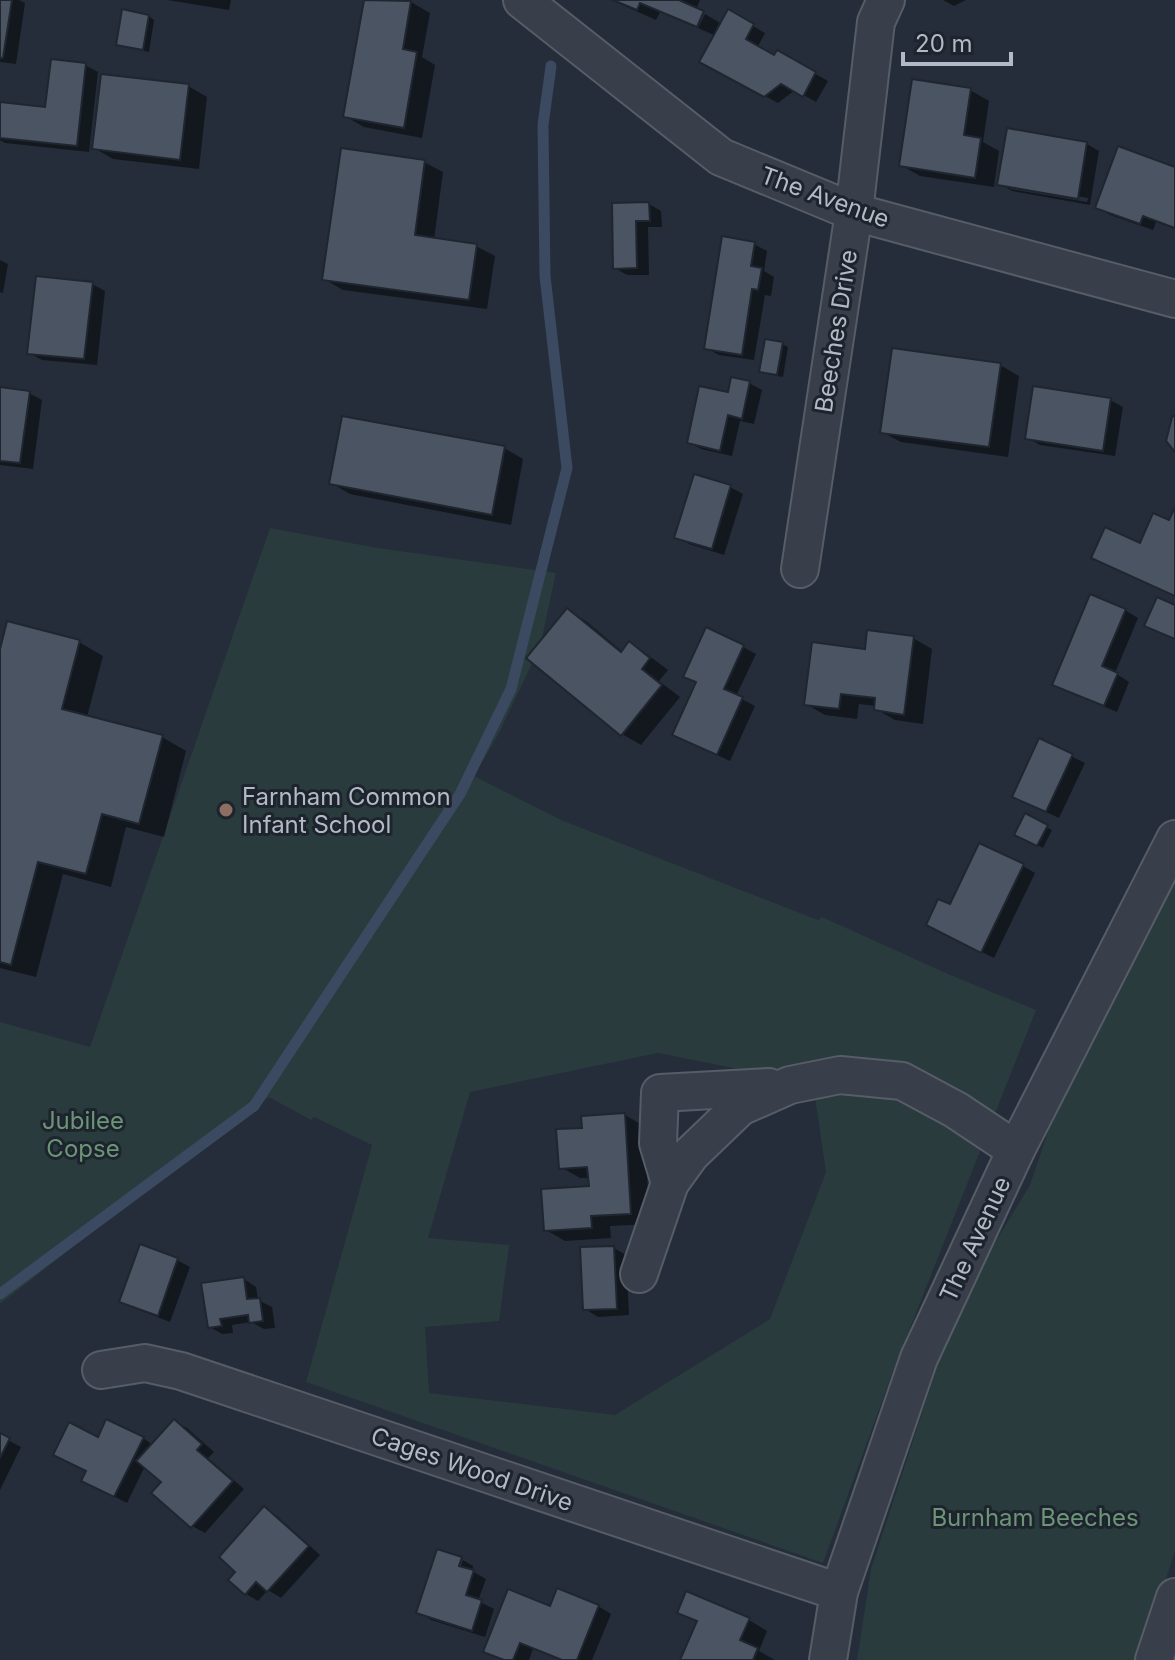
<svg xmlns="http://www.w3.org/2000/svg" width="1175" height="1660" viewBox="0 0 1175 1660" font-family="Inter,sans-serif">
	<style>
		.green { fill: #293b3c; fill-rule: evenodd }
		.shadow { fill: #0007; fill-rule: evenodd }
		.lines { fill: none; stroke-linecap: round; stroke-linejoin: round }
		.stream { stroke: #3b4a61; stroke-width: 11 }
		.building { fill: #4b5463; stroke: #1f2630; stroke-width: 2 }
		.minor-casing { stroke: #565d67; stroke-width: 40 }
		.minor { stroke: #383f4a; stroke-width: 36 }
		.education-dot { fill: #8d6e63; stroke: #1d242e; stroke-width: 3 }
		.labels { text-anchor: middle; dominant-baseline: central; stroke-width: 6; stroke-linejoin: round; paint-order: stroke }
		.street-label { font-size: 24px; fill: #b3bac5; stroke: #1d242e }
		.poi-label { font-size: 24px; fill: #b3bac5; stroke: #1d242e; text-anchor: start }
		.park-label { font-size: 24px; fill: #6c9476; stroke: #1d242e }
	</style>
	<rect width="100%" height="100%" fill="#242d39"/>
	<g class="green">
		<path d="M270 528 378 548 556 573 540 647 499 733 474 776 561 820 818 920 822 917 948 974 1036 1010 895 1366 823 1563 306 1382 372 1145 314 1117 311 1120 269 1097 188 1157 0 1304V1022L90 1047ZM658 1053 813 1084 826 1172 770 1319 615 1415 429 1393 425 1327 499 1321 509 1245 428 1238 470 1092Z"/>
		<path d="M1175 863V1551L1140 1660H857L871 1569 958 1303 1030 1185 1084 1024Z"/>
	</g>
	<g class="shadow">
		<path d="M0 0H19L25 3 16 64 0 62Z"/>
		<path d="M167 0H231L229 10Z"/>
		<path d="M366 0H398L411 2 430 13 422 57 435 65 422 138 364 127 345 116Z"/>
		<path d="M611 0H700L696 10 701 12 695 27 660 12 656 20Z"/>
		<path d="M943 0H966L954 6Z"/>
		<path d="M729 12 765 33 757 48 775 57 778 53 828 81 816 102 795 90 778 103 702 61 716 36 698 28 705 14 722 24Z"/>
		<path d="M149 16 154 20 149 52 124 47 118 44Z"/>
		<path d="M85 65 98 72 89 152 5 143 0 140V104L47 109Z"/>
		<path d="M188 86 207 97 199 169 113 159 94 148Z"/>
		<path d="M970 90 989 101 983 142 999 151 994 187 920 176 901 165Z"/>
		<path d="M1087 144 1099 151 1090 205 1012 191 1000 184ZM1010 185 1088 198 1087 202 1010 189Z"/>
		<path d="M424 162 443 172 434 240 476 246 495 256 487 309 343 290 324 279Z"/>
		<path d="M1175 169V229L1156 222 1153 230 1110 215 1098 208Z"/>
		<path d="M649 204 661 211 662 227H648L649 275H627L615 268 614 205Z"/>
		<path d="M754 244 767 251 764 271 774 277 771 296 765 295 754 360 719 355 706 348Z"/>
		<path d="M0 260 8 264 3 293 0 292Z"/>
		<path d="M92 284 105 291 97 365 42 360 29 353Z"/>
		<path d="M782 344 788 347 783 377 767 374 762 370Z"/>
		<path d="M1000 365 1019 376 1008 457 901 442 882 432Z"/>
		<path d="M749 383 762 390 754 424 740 421 732 456 701 449 689 442 729 395Z"/>
		<path d="M0 389 29 393 42 400 33 469 0 465Z"/>
		<path d="M1110 400 1123 407 1115 456 1040 445 1027 438Z"/>
		<path d="M504 448 523 459 511 525 350 494 331 483Z"/>
		<path d="M730 487 743 494 724 555 689 544 677 537Z"/>
		<path d="M567 610 586 621 623 652 629 644 648 655 668 670 659 681 680 697 641 745 622 734Z"/>
		<path d="M1125 610 1138 618 1115 673 1129 682 1117 712 1067 691 1054 684Z"/>
		<path d="M913 638 932 649 923 724 895 720 876 709V706L859 704 857 719 825 715 806 704 866 651Z"/>
		<path d="M79 642 103 656 87 717 162 737 186 751 164 837 126 827 111 887 63 874 36 977 0 968V657Z"/>
		<path d="M743 647 756 654 736 696 755 706 730 761 687 741Z"/>
		<path d="M1040 741 1085 763 1059 818 1027 803Z"/>
		<path d="M1026 816 1052 830 1043 848 1017 834Z"/>
		<path d="M1023 866 1035 873 994 958 941 932 951 907Z"/>
		<path d="M625 1115 644 1126 650 1224 610 1226 611 1238 565 1241 546 1230 591 1187 590 1178H580L561 1167 584 1130Z"/>
		<path d="M614 1248 626 1255 629 1315 598 1317 585 1309Z"/>
		<path d="M177 1260 190 1267 170 1322 134 1308 121 1301Z"/>
		<path d="M244 1279 256 1287 258 1300 272 1307 275 1328 264 1329 251 1322 232 1325 233 1333 222 1334 210 1327Z"/>
		<path d="M174 1421 187 1428 214 1452 208 1458 244 1489 205 1533 192 1526 163 1482 145 1466 127 1503 96 1487 99 1440 143 1438 153 1445Z"/>
		<path d="M0 1436 21 1447 0 1490Z"/>
		<path d="M264 1509 277 1516 320 1555 281 1598 268 1590 258 1601 246 1594 238 1571Z"/>
		<path d="M463 1560 473 1566 472 1571 486 1579 478 1601 494 1609 485 1637 431 1620 418 1612 458 1576Z"/>
		<path d="M598 1606 611 1614 592 1660H561L533 1649 529 1660H503L485 1651 551 1608Z"/>
		<path d="M679 1612 749 1620 767 1631 759 1651 775 1660H682L698 1623Z"/>
	</g>
	<g class="lines">
		<path class="stream" d="M0 1294 254 1106 460 794 511 689 567 468 545 276 543 125 551 66"/>
	</g>
	<g class="building">
		<path d="M0 0H12L3 58H0Z"/>
		<path d="M364 0 411 1 403 49 417 52 404 128 343 117Z"/>
		<path d="M613 0H679L704 11 697 27 640 3 637 10Z"/>
		<path d="M122 9 149 15 143 50 116 45Z"/>
		<path d="M728 9 754 24 746 39 774 55 777 50 816 72 803 97 781 84 764 97 699 62Z"/>
		<path d="M51 59 86 63 77 146 0 138V102L45 107Z"/>
		<path d="M101 74 189 84 180 160 92 149Z"/>
		<path d="M912 79 971 88 964 135 981 138 975 178 899 166Z"/>
		<path d="M1007 128 1087 142 1078 199 997 185Z"/>
		<path d="M1118 146 1175 167V228L1143 216 1140 224 1095 208Z"/>
		<path d="M341 148 425 160 415 235 477 244 469 300 322 280Z"/>
		<path d="M649 202 650 221H636L637 268 613 269 612 203Z"/>
		<path d="M722 236 755 242 751 266 762 268 758 290 752 289 742 355 704 349Z"/>
		<path d="M36 276 93 282 84 359 27 354Z"/>
		<path d="M765 339 783 342 777 375 759 372Z"/>
		<path d="M892 348 1001 363 989 447 880 433Z"/>
		<path d="M731 377 750 381 742 419 728 415 720 451 687 443 699 386 728 392Z"/>
		<path d="M1033 386 1111 398 1103 451 1025 439Z"/>
		<path d="M0 387 30 391 20 463 0 461Z"/>
		<path d="M1175 415V452L1166 441 1172 417Z"/>
		<path d="M342 416 505 446 492 515 329 484Z"/>
		<path d="M694 474 731 485 712 549 674 538Z"/>
		<path d="M1175 507V596L1091 558 1105 527 1140 543 1153 513 1169 520Z"/>
		<path d="M1090 594 1126 609 1102 666 1118 673 1104 706 1052 685Z"/>
		<path d="M1157 597 1175 605V639L1144 626Z"/>
		<path d="M567 608 621 652 629 641 650 658 642 669 662 685 621 736 526 658Z"/>
		<path d="M7 621 80 640 62 709 163 735 139 824 102 814 86 874 38 862 11 965 0 962V649Z"/>
		<path d="M706 627 744 645 724 689 743 697 717 755 672 735 696 682 683 677Z"/>
		<path d="M867 630 914 636 904 715 874 710 875 698 841 694 839 709 804 705 812 642 865 649Z"/>
		<path d="M1039 738 1073 754 1046 812 1012 797Z"/>
		<path d="M1025 813 1048 825 1037 846 1014 835Z"/>
		<path d="M979 843 1024 864 981 953 926 925 938 899 950 904Z"/>
		<path d="M625 1113 631 1214 591 1216 592 1228 544 1231 541 1189 589 1186 587 1167 559 1169 556 1129 582 1128 581 1116Z"/>
		<path d="M140 1244 178 1258 158 1316 119 1302Z"/>
		<path d="M614 1246 617 1309 583 1310 580 1247Z"/>
		<path d="M244 1277 247 1299 260 1298 263 1321 249 1323 248 1315 220 1319 222 1326 208 1328 201 1283Z"/>
		<path d="M106 1419 144 1437 114 1497 81 1481 86 1471 53 1455 69 1422 98 1437Z"/>
		<path d="M174 1419 202 1444 197 1450 233 1481 191 1528 151 1493 161 1482 136 1461Z"/>
		<path d="M0 1433 10 1438 0 1458Z"/>
		<path d="M264 1506 309 1546 267 1592 256 1582 245 1595 228 1580 235 1572 219 1557Z"/>
		<path d="M437 1549 462 1557 459 1566 474 1570 466 1595 482 1600 472 1631 416 1613Z"/>
		<path d="M557 1588 599 1605 577 1660H562L520 1643 513 1660H504L483 1652 508 1589 550 1606Z"/>
		<path d="M686 1591 750 1618 740 1640 758 1648 753 1660H680L697 1621 677 1613Z"/>
	</g>
	<g class="lines">
		<g class="minor-casing">
			<g id="minor">
				<path d="M522 0 721 157 854 212 1175 299"/>
				<path d="M800 569 854 212 876 22 886 0"/>
				<path d="M670 1183 658 1143 660 1093 769 1087"/>
				<path d="M639 1274 670 1183 691 1154 740 1107 790 1085 840 1075 902 1081 956 1110 1016 1150"/>
				<path d="M101 1370 145 1363 181 1371 839 1592"/>
				<path d="M828 1660 839 1592 919 1358 1016 1150 1175 839"/>
				<path d="M1154 1660 1175 1597"/>
			</g>
		</g>
		<use href="#minor" class="minor"/>
	</g>
	<circle class="education-dot" cx="226" cy="810" r="8"/>
	<g class="labels">
		<g class="street-label">
			<text transform="translate(825 197) rotate(20)">The Avenue</text>
			<text transform="translate(836 331) rotate(-81)">Beeches Drive</text>
			<text transform="translate(975 1239) rotate(-65)">The Avenue</text>
			<text transform="translate(472 1469) rotate(19)">Cages Wood Drive</text>
		</g>
		<g class="poi-label">
			<text x="242" y="796">Farnham Common<tspan x="242" dy="28">Infant School</tspan></text>
		</g>
		<g class="park-label">
			<text x="83" y="1120">Jubilee<tspan x="83" dy="28">Copse</tspan></text>
			<text x="1035" y="1517">Burnham Beeches</text>
		</g>
	</g>
	<path d="M903 52v12h108v-12" fill="none" stroke="#b3bac5" stroke-width="4"/>
	<text x="915" y="52" font-size="24" fill="#b3bac5" stroke="#1d242e" stroke-width="6" paint-order="stroke">20 m</text>
</svg>
